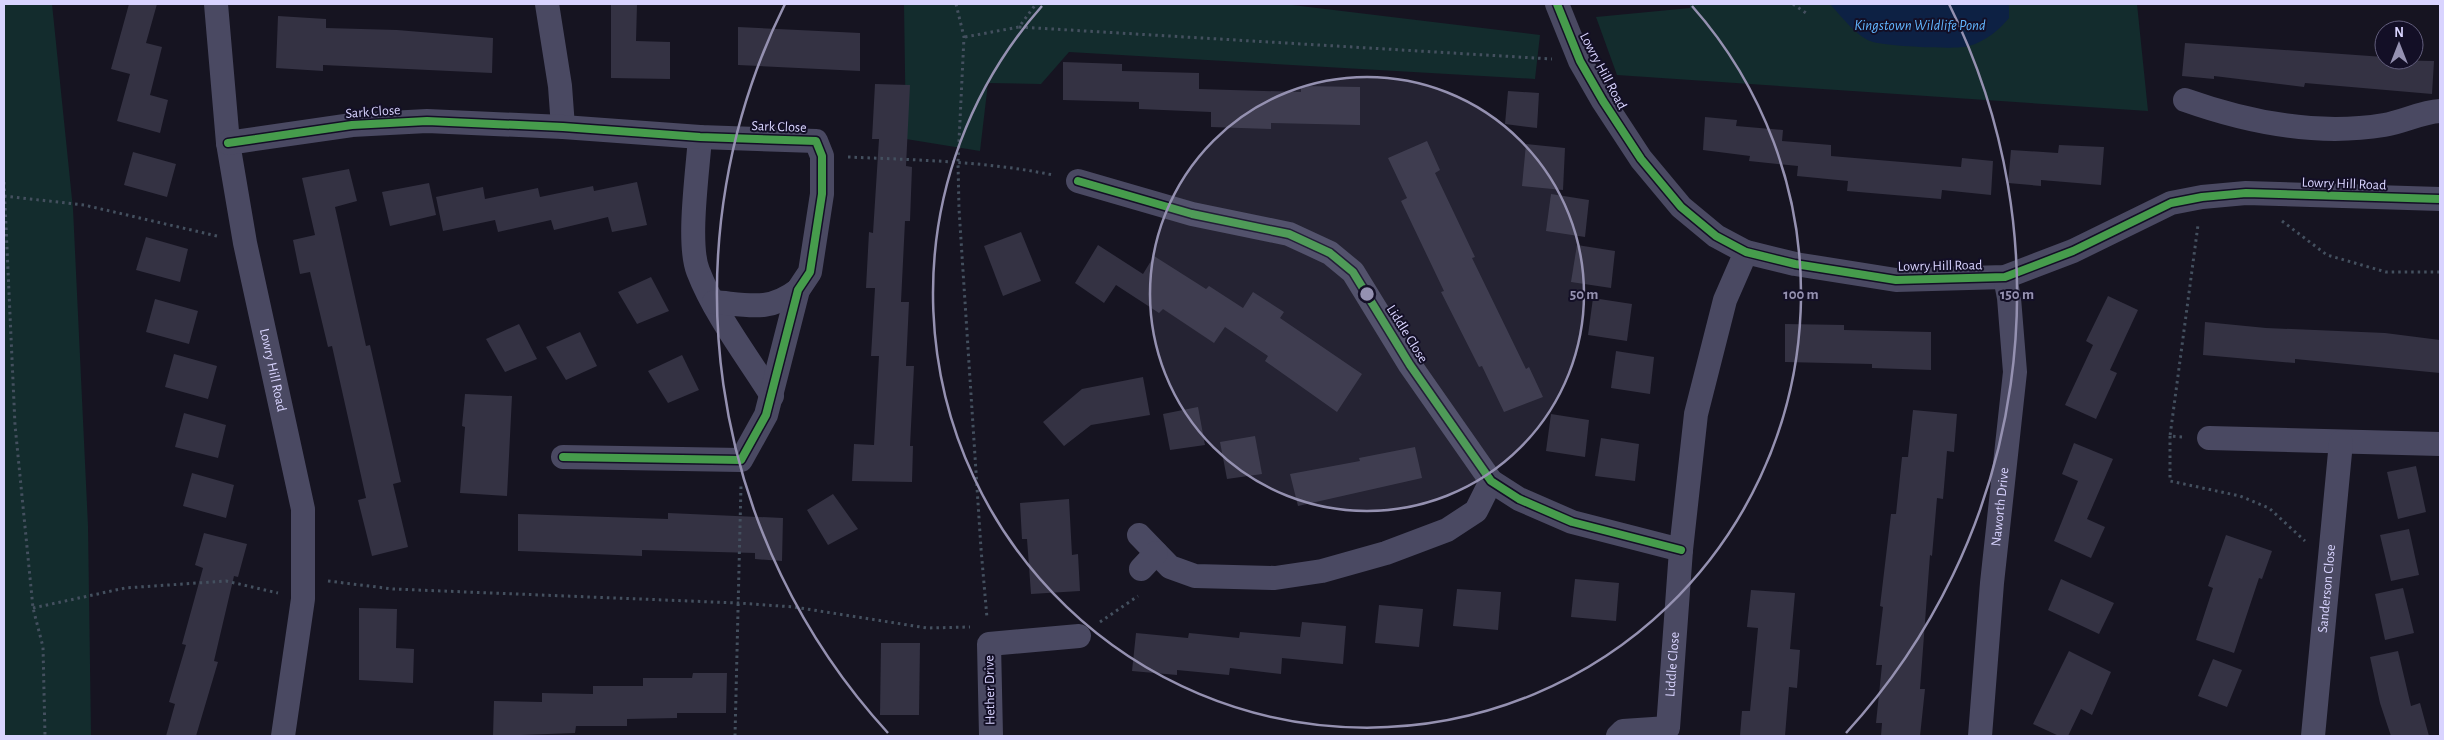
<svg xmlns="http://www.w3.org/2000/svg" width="2444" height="740" viewBox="0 0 2444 740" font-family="'Alegreya Sans',sans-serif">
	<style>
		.green { fill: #132c2d }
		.water { fill: #0d2144 }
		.building { fill: #343243 }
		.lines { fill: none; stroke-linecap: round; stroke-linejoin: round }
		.path { stroke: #44505f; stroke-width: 3; stroke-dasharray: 2.5 4; stroke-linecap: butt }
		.minor { stroke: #4a4962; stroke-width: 24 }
		.cycleway-casing { stroke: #130f26; stroke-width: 11 }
		.cycleway { stroke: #469c4c; stroke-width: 8 }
		.ring { fill: none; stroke: #9591b1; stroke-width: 2.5 }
		.labels { text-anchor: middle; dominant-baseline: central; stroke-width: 4; stroke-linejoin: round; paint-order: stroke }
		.street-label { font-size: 14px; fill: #d9d4ff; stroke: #130f26 }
		.water-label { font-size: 15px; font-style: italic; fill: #62b6ff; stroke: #130f26 }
		.centre { fill: #9591b1; stroke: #130f26; stroke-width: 2.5 }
		.ring-label { font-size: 15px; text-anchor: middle; font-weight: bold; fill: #9591b1; stroke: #130f26; stroke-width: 4; stroke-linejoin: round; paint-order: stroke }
	</style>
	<rect width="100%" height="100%" fill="#161421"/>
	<g class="green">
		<path d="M4 4H52L73 209 88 526 91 736H4Z"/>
		<path d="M904 4H1284L1540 35 1535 79 1069 52 1041 84 988 83 980 151 906 139Z"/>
		<path d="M1690 4H2137L2148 111 1617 75 1596 17 1690 8Z"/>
	</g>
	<path class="water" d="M1830 4H2009V18C1998 31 1986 41 1969 46 1958 50 1885 46 1873 42 1858 38 1840 15 1830 4Z"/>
	<g class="building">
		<path d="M129 4H157L146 43 162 47 150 95 168 100 160 133 117 121 130 74 111 69Z"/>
		<path d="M611 4H637L636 41 670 42V79L611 78Z"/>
		<path d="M278 16 326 19V28L397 30 493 38 492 73 323 65V71L276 68Z"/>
		<path d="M738 27 860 33V71L738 65Z"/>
		<path d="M2185 43 2384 57V60L2434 61 2432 94 2305 83 2304 87 2214 76V79L2182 76Z"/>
		<path d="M1063 62 1122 64V71L1199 73V89L1301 92V86L1360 87V125L1271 123V129L1211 127V112L1139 109V102L1063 100Z"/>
		<path d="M875 84 910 85 906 166 912 167 910 221H905L901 302H909L906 366H914L910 446H913L912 482 852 481 854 444 874 445 879 356H871L875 288H866L869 232 873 233 879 139H872Z"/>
		<path d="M1508 91 1539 93 1537 128 1505 124Z"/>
		<path d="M1705 117 1737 120 1736 126 1783 130 1782 141 1831 145V156L1961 167 1962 158 1993 161 1991 195 1942 190 1941 199 1847 191 1848 181 1797 176 1798 166 1749 161 1750 156 1703 150Z"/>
		<path d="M1427 141 1440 170 1435 173 1475 257 1472 258 1526 369 1529 367 1543 397 1504 412 1482 366 1479 367 1441 292 1444 291 1401 201 1407 198 1388 158Z"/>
		<path d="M1526 144 1565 148 1563 190 1522 186Z"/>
		<path d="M2059 145 2104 147 2101 185 2041 180V186L2008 183 2011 150 2058 153Z"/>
		<path d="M133 152 176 164 167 197 124 185Z"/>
		<path d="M349 169 357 201 335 207 366 346 370 345 401 482 393 484 408 547 372 556 358 500 366 498 332 346 328 347 310 272 300 274 293 240 315 235 302 178Z"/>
		<path d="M637 182 647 225 612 232 608 217 554 230 551 220 498 232 495 220 443 231 436 197 483 187 485 199 538 188 540 197 593 186 594 191Z"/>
		<path d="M429 183 436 215 390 226 382 192Z"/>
		<path d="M1551 194 1589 200 1585 237 1546 231Z"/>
		<path d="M1021 232 1041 281 1003 296 984 246Z"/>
		<path d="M146 237 188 249 180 282 136 270Z"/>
		<path d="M1098 245 1143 274 1154 256 1206 289 1209 286 1243 308 1253 292 1284 312 1280 318 1362 374 1337 412 1265 361 1268 356 1225 327 1214 343 1163 309 1159 313 1116 285 1104 303 1075 283Z"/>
		<path d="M1577 245 1615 251 1611 288 1571 282Z"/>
		<path d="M651 277 669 311 637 324 618 292Z"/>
		<path d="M2108 296 2138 310 2110 370 2117 373 2096 419 2065 405 2093 345 2086 341Z"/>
		<path d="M1593 298 1632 304 1627 341 1588 335Z"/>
		<path d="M155 299 198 311 189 344 146 332Z"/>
		<path d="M2205 322 2266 328 2385 333 2440 340V373L2295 359V363L2203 355Z"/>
		<path d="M519 324 537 359 505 372 486 339Z"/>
		<path d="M1785 324 1844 325V330L1931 332V370L1872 368V364L1785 362Z"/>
		<path d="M580 332 597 366 566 380 546 347Z"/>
		<path d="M1616 351 1654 357 1650 394 1611 388Z"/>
		<path d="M174 354 217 366 208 399 165 387Z"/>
		<path d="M682 355 699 390 668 403 648 371Z"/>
		<path d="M1143 377 1150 415 1091 425 1064 446 1043 422 1082 389Z"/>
		<path d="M465 394 512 396 507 496 460 493 465 427 462 426Z"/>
		<path d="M1198 407 1205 445 1170 450 1163 414Z"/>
		<path d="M1913 410 1957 414 1954 452 1947 451 1943 499 1937 498 1932 556 1930 555 1920 689H1925L1920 736H1881L1882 723H1876L1882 665H1876L1883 607 1880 606 1891 514H1896L1902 457H1908Z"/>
		<path d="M184 413 226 425 218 458 175 447Z"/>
		<path d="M1551 414 1589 420 1585 457 1546 451Z"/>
		<path d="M1255 436 1262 474 1227 479 1220 442Z"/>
		<path d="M1601 438 1639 444 1635 481 1595 476Z"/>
		<path d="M2074 443 2113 459 2087 519 2105 527 2091 558 2054 541 2078 481 2062 474Z"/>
		<path d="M1415 447 1422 478 1298 506 1290 474 1360 461 1359 458Z"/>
		<path d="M2416 466 2426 512 2398 519 2387 472Z"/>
		<path d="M192 473 234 485 226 518 183 506Z"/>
		<path d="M833 494 858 529 828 545 807 510Z"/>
		<path d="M1069 499 1072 555 1078 554 1080 591 1031 594 1027 539H1022L1020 503Z"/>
		<path d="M668 513 783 518 782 561 755 559V553L642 550V556L518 551V514L668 519Z"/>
		<path d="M2409 529 2419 575 2391 581 2380 535Z"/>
		<path d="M204 533 247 544 238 577 234 576 214 661 218 662 196 736H166L175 704 169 702 186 645 182 644 203 568 195 565Z"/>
		<path d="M2226 535 2272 551 2262 579 2259 578 2234 653 2196 640 2213 588 2208 586Z"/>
		<path d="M1575 579 1619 583 1616 621 1571 617Z"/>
		<path d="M2061 579 2114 603 2099 634 2048 610Z"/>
		<path d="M2403 588 2414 633 2385 640 2375 594Z"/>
		<path d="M1457 589 1501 592 1498 630 1453 626Z"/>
		<path d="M1751 590 1795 593 1790 649 1800 650 1797 688 1789 687 1785 736H1740L1742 711H1750L1758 628 1747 627Z"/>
		<path d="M1379 605 1423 609 1419 647 1375 643Z"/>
		<path d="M359 608 397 609 396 648 414 649 413 683 359 680Z"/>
		<path d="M1302 622 1346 626 1343 664 1282 658 1281 674 1230 668 1229 675 1177 670V675L1132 671 1136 633 1188 638 1189 633 1239 638 1240 632 1300 637Z"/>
		<path d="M881 643H920L919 715H880Z"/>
		<path d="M2069 651 2111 672 2092 715 2081 709 2068 736H2059L2033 724Z"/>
		<path d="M2398 651 2411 706 2420 703 2429 736H2391L2380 703 2370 657Z"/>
		<path d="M2213 659 2242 670 2227 707 2198 696Z"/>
		<path d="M693 673H727L726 713H677V718L627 719V726H576L575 733 493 736 494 701 542 702V693L593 694V686H643V678H692Z"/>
	</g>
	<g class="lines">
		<g class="path">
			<path d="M956 4 964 37 958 162 959 209 981 549 987 618"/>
			<path d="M1793 4 1806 13"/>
			<path d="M1019 27 1552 59"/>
			<path d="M965 37 1019 27 1036 4"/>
			<path d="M848 157C916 160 985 161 1053 175"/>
			<path d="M4 182 15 425 33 608 43 647 45 736"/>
			<path d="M4 196 84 205 217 236"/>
			<path d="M2282 221 2327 255 2386 272H2440"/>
			<path d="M2170 436V481L2240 496 2269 508 2305 541"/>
			<path d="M2182 437 2170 436 2198 225"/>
			<path d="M328 581 393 589 738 603 794 607 927 628 970 627"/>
			<path d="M33 608 125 588 226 581 278 593"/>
			<path d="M1100 622 1138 596"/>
			<path d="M735 736 741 485"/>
		</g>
		<g class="minor">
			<path id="s1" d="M216 4 228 143 245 243 303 509V599L283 736"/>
			<path d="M547 4 560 86 563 127"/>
			<path d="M1557 4 1580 61 1603 101 1641 159 1681 207 1716 236 1746 252 1795 264 1896 280 2005 277 2073 251 2171 203 2202 197 2246 193 2440 199"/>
			<path d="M2185 100C2247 122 2318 136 2384 125 2403 122 2421 112 2440 111"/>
			<path d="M700 137C698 169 687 243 698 271 715 315 747 356 772 396"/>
			<path d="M228 143 352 125 427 121 563 127 700 137 816 141 822 156V194L810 272 798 290 766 415 741 460 563 457"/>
			<path d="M1078 181 1192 214 1289 234 1330 253 1353 272 1410 365 1491 481 1519 499 1572 522 1681 550"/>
			<path d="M714 302C749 305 769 312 798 290"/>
			<path d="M2209 438 2440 444"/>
			<path d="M1139 535 1170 567 1195 576 1275 578 1322 571 1386 553 1447 530 1476 511 1491 481"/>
			<path d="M1141 569 1156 553"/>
			<path d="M991 736 989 644 1079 636"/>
			<path id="s2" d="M1618 736 1623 731 1668 728 1681 550 1696 414 1725 300 1746 252"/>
			<path id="s3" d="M1980 736 1992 583 2015 372 2009 298 2005 277"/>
			<path id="s4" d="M2313 736 2341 442"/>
		</g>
		<g class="cycleway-casing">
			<g id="cycleway">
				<path d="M1557 4 1580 61 1603 101 1641 159 1681 207 1716 236 1746 252 1795 264 1896 280 2005 277 2073 251 2171 203 2202 197 2246 193 2440 199"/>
				<path d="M228 143 352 125 427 121 563 127 700 137 816 141 822 156V194L810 272 798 290 766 415 741 460 563 457"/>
				<path d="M1078 181 1192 214 1289 234 1330 253 1353 272 1410 365 1491 481 1519 499 1572 522 1681 550"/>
			</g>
		</g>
		<use href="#cycleway" class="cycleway"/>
	</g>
	<circle cx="1367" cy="294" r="217" fill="#9591b1" fill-opacity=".12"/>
	<g class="ring">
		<circle cx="1367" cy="294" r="217"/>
		<path d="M1692 6A434 434 0 1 1 1042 6"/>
		<path d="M888 733A650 650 0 0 1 785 4M1949 4A650 650 0 0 1 1846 733"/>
	</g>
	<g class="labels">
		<g class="street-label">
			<text transform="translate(1603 71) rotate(62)">Lowry Hill Road</text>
			<text transform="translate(373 112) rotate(-4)">Sark Close</text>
			<text transform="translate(779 127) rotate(2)">Sark Close</text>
			<text transform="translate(2344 184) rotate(2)">Lowry Hill Road</text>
			<text transform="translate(1940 266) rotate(-1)">Lowry Hill Road</text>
			<text transform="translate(1407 334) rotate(58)">Liddle Close</text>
			<text stroke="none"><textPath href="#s1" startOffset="371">Lowry Hill Road</textPath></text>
			<text stroke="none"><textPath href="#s3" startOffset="230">Naworth Drive</textPath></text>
			<text stroke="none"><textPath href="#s4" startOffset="148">Sanderson Close</textPath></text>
			<text stroke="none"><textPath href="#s2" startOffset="116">Liddle Close</textPath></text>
			<text transform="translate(990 690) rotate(-91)">Hether Drive</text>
		</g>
		<g class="water-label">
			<text x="1920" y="25">Kingstown Wildlife Pond</text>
		</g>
	</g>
	<circle cx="1367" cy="294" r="8" class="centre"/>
	<g class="ring-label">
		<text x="1584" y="299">50 m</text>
		<text x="1801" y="299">100 m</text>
		<text x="2017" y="299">150 m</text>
	</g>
	<rect width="2444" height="740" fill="none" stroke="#d9d4ff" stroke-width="10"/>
	<g transform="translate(2399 45)"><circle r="24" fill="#130f26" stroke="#625e7d"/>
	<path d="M0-4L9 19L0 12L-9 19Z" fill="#9591b1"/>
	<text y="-8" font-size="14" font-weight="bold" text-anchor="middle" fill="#d9d4ff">N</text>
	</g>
</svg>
